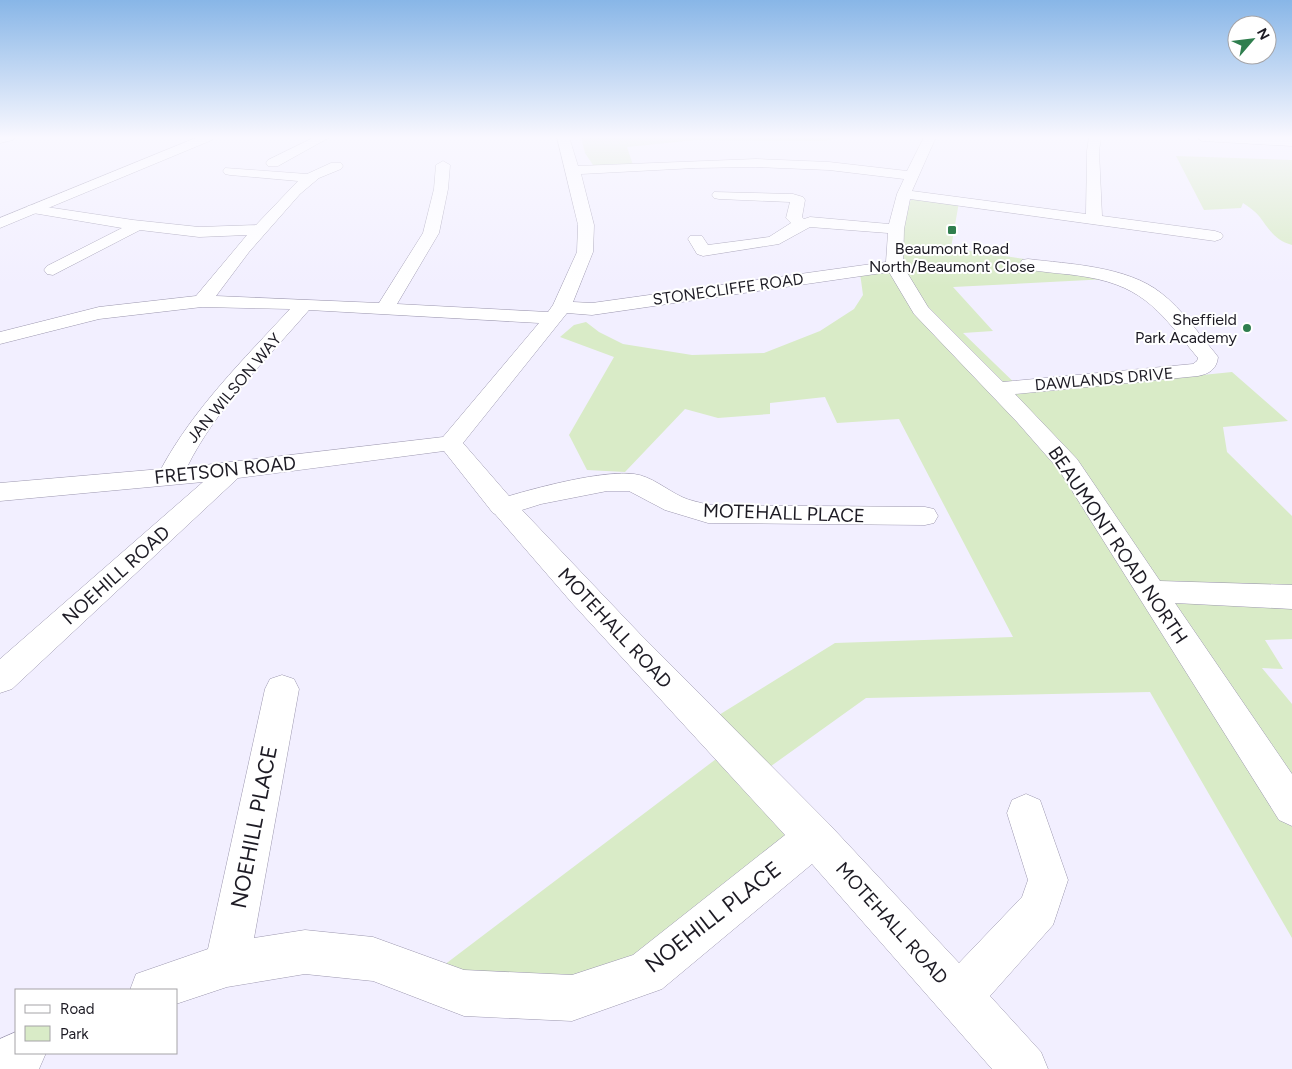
<svg xmlns="http://www.w3.org/2000/svg" width="1292" height="1069" viewBox="0 0 1292 1069" font-family="Figtree,sans-serif">
	<style>
		.green { fill: #d9ebc7 }
		.lines { fill: none; stroke-linecap: round; stroke-linejoin: round }
		.street-casing { stroke: #9c97af; stroke-width: 1 }
		.secondary-casing { stroke: #9c97af; stroke-width: 1 }
		.street { fill: #fff; fill-rule: evenodd }
		.secondary { fill: #fff; fill-rule: evenodd }
		.poi-dot { fill: #2f7e4e; stroke: #fff; stroke-width: 2 }
		.labels { text-anchor: middle; dominant-baseline: central; stroke-width: 4; stroke-linejoin: round; paint-order: stroke }
		.far-poi-label { font-size: 16px; fill: #1d1b24; stroke: #fff }
		.far-street-label { font-size: 16px; fill: #1d1b24; stroke: #fff }
		.street-label { font-size: 19px; fill: #1d1b24; stroke: #fff }
		.near-street-label { font-size: 22px; fill: #1d1b24; stroke: #fff }
	</style>
	<rect width="100%" height="100%" fill="#f2efff"/>
	<g class="green">
		<path d="M581 137H837L835 139 824 141 696 140 627 147 634 168 593 165 585 153Z"/>
		<path d="M1176 156 1292 160V245C1275 241 1269 229 1259 216 1255 211 1249 207 1243 203L1241 208 1204 210Z"/>
		<path d="M912 195 959 202 951 248 1031 260 1108 279 953 287 993 331 963 333 1025 393 1232 372 1288 421 1223 427 1227 452 1292 516V639L1265 640 1283 669 1262 668 1292 704V938L1150 692 866 698 746 784 798 841 654 960 537 1007 423 981 720 756 698 728 835 643 1013 637 899 419 837 423 825 397 770 403V414L718 418 685 409 625 472 587 470 569 435 614 357 560 337 574 325 586 322 599 332 623 344 692 355 764 353 820 331 854 309 863 295 860 273 892 268Z"/>
	</g>
	<g class="lines">
		<g class="street-casing">
			<g id="street">
				<path d="M0 137H15L13 140 0 143Z"/>
				<path d="M315 137H330L278 166H268L266 163 268 160Z"/>
				<path d="M557 137H569L578 166 756 159 829 162 907 171 924 137H936L912 191 1086 214 1087 151 1089 137H1101L1099 151 1102 216 1215 231 1221 233 1223 236 1221 239 1215 241 910 199 904 229 903 266 928 307 1003 382 1193 364 1197 361 1198 358C1162 315 1146 287 1087 277 1065 273 1043 273 1022 268L1020 264 1022 260 1028 259C1069 264 1127 266 1161 293 1182 309 1198 333 1215 353L1218 357C1217 369 1209 374 1198 376L1015 394 1077 459 1160 581 1292 585V609L1175 603 1292 774V826L1279 820 1059 470 1017 422 914 314 889 272 592 315 567 313 463 443 509 496C539 487 604 470 634 474 651 476 667 490 682 497 690 501 700 502 708 505L925 507 934 509 938 516 934 523 925 525 708 523 665 510 629 491H607L541 504 522 510 640 634 829 824 959 963 1022 897 1028 880 1007 813 1012 800 1026 794 1040 800 1068 880 1053 925 990 996 1041 1052 1048 1069H992L812 864 662 989 572 1021 464 1016 373 981 305 974 227 987 176 1004V990H130L136 974 208 949 265 689 270 679 282 675 294 679 299 689 254 938 305 930 373 937 464 970 572 975 633 955 785 835 572 603 495 514 493 513 444 451 238 478 12 689 0 693V659L203 482 0 501V483L161 469C194 408 243 360 290 309L202 307 99 319 0 344V332L99 307 196 296 247 235 199 237 140 230 53 275 47 274 44 270 47 266 122 228 33 213 28 212 26 209 28 206 33 205 133 220 199 227 256 225 298 181 230 175 225 174 223 171 225 168 307 174 331 163H341L343 166 341 169 319 178 300 194 249 252 216 296 379 303 423 233 434 189 436 165 443 161 450 165 448 189 439 233 397 304 548 312 553 305 577 252 578 225ZM756 167 829 170 904 179 897 194 889 224 810 217 804 219 802 217 805 200 803 197 793 194 714 192 712 195 714 198 719 199 790 202 786 218 791 223 769 237 708 245 702 236H690L688 239 697 254 703 256 779 244 810 227 888 233 886 262 592 303 573 302 593 252 594 225 581 174 695 168ZM309 310 539 323 443 437 187 467C217 407 266 360 309 310Z"/>
				<path d="M1196 137 1292 138V146L1202 141Z"/>
				<path d="M16 1032V1053H46L39 1069H0V1039Z"/>
			</g>
		</g>
		<g class="secondary-casing">
			<path id="secondary" d="M198 137H214L212 140 0 228V218Z"/>
		</g>
		<use href="#street" class="street"/>
		<use href="#secondary" class="secondary"/>
	</g>
	<linearGradient id="sky" x2="0" y2="1"><stop stop-color="#88b6e7"/><stop offset="0.48" stop-color="#f9f8ff"/><stop offset="1" stop-color="#f9f8ff" stop-opacity="0"/></linearGradient>
	<rect width="1292" height="286" fill="url(#sky)"/>
	<g class="poi-dot">
		<rect x="947" y="225" width="10" height="10" rx="2.5"/>
		<circle cx="1247" cy="328" r="5"/>
	</g>
	<g class="labels">
		<g class="far-poi-label">
			<text x="952" y="248">Beaumont Road<tspan x="952" dy="18">North/Beaumont Close</tspan></text>
			<text x="1237" y="319" text-anchor="end">Sheffield<tspan x="1237" dy="18">Park Academy</tspan></text>
		</g>
		<g class="far-street-label">
			<text transform="translate(728 289) rotate(-8)">STONECLIFFE ROAD</text>
			<text transform="translate(1104 379) rotate(-5)">DAWLANDS DRIVE</text>
			<text transform="translate(234 388) rotate(-50)">JAN WILSON WAY</text>
		</g>
		<g class="street-label">
			<text transform="translate(225 470) rotate(-6)">FRETSON ROAD</text>
			<text transform="translate(784 513) rotate(2)">MOTEHALL PLACE</text>
			<text transform="translate(1118 545) rotate(56)">BEAUMONT ROAD NORTH</text>
			<text transform="translate(116 575) rotate(-42)">NOEHILL ROAD</text>
			<text transform="translate(615 628) rotate(47)">MOTEHALL ROAD</text>
			<text transform="translate(892 923) rotate(48)">MOTEHALL ROAD</text>
		</g>
		<g class="near-street-label">
			<text transform="translate(254 827) rotate(-79)">NOEHILL PLACE</text>
			<text transform="translate(713 917) rotate(-38)">NOEHILL PLACE</text>
		</g>
	</g>
	<rect x="15" y="989" width="162" height="65" fill="#ffffff" stroke="#a5a4a7"/>
	<rect x="25" y="1005" width="25" height="8" fill="#ffffff" stroke="#a5a4a7"/>
	<text x="60" y="1014" font-size="15" fill="#1d1b24">Road</text>
	<rect x="25" y="1026" width="25" height="15" fill="#d9ebc7" stroke="#a5a4a7"/>
	<text x="60" y="1039" font-size="15" fill="#1d1b24">Park</text>
	<g transform="translate(1252 40) rotate(62)"><circle r="24" fill="#ffffff" stroke="#a5a4a7"/>
	<path d="M0-4L9 19L0 12L-9 19Z" fill="#2f7e4e"/>
	<text y="-8" font-size="14" font-weight="bold" text-anchor="middle" fill="#1d1b24">N</text>
	</g>
</svg>
